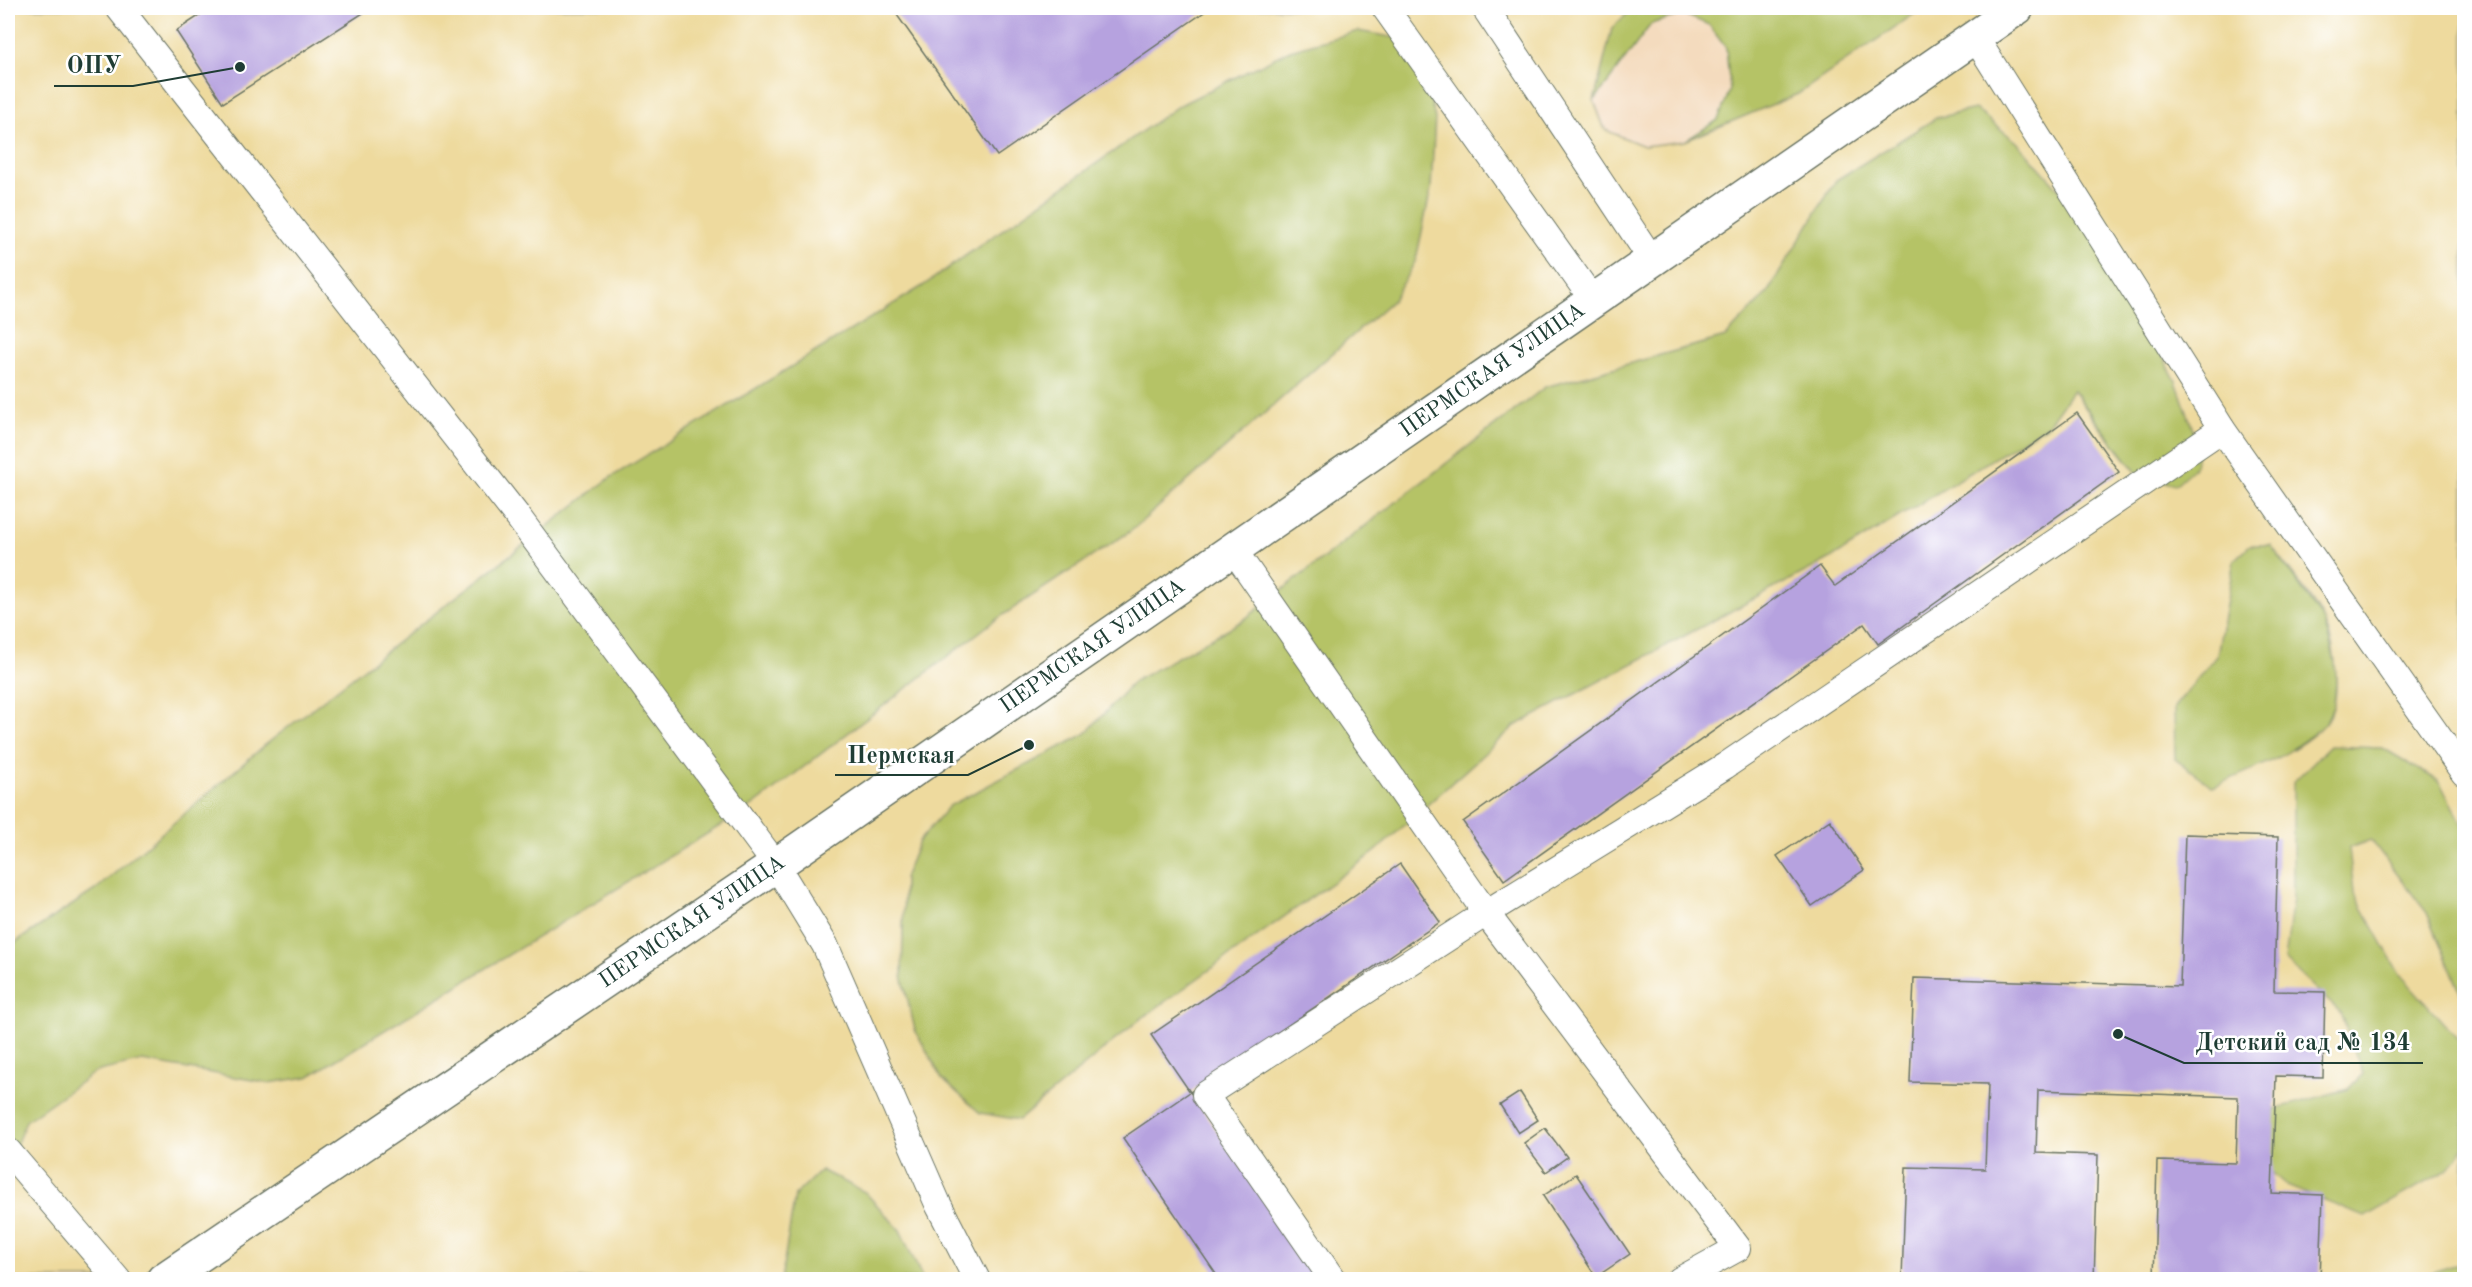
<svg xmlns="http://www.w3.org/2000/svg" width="2472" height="1287" viewBox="0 0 2472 1287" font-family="'Old Standard TT',serif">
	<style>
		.green { fill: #b5c366; stroke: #6a804d; stroke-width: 1.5 }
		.sand { fill: #eeda9e; stroke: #868c69; stroke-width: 1.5; fill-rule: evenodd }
		.building { fill: #b6a2df }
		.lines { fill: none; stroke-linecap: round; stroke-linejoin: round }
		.service-casing { stroke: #6a7464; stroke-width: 28 }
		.tertiary-casing { stroke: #6a7464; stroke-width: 36 }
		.service { stroke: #fff; stroke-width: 26 }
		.tertiary { stroke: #fff; stroke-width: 33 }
		.labels { text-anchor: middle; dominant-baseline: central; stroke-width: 5; stroke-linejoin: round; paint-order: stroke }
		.street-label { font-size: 22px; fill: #1f3d34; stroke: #fff }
		.leader { fill: none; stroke: #1f3d34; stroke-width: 2 }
		.callout-dot { fill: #1f3d34; stroke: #fff; stroke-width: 2 }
		.callout-label { font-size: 24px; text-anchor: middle; font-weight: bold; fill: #1f3d34; stroke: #fff; stroke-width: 5; stroke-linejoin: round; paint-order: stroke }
	</style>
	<rect width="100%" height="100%" fill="#fff"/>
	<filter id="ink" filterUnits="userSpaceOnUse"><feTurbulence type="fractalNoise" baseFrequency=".0167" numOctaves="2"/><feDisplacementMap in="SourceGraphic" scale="12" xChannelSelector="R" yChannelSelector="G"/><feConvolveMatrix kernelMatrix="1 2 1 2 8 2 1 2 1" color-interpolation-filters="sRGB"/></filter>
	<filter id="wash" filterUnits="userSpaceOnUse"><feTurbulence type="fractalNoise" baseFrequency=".008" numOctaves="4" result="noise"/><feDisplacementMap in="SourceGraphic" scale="24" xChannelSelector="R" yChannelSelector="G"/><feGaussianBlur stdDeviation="1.35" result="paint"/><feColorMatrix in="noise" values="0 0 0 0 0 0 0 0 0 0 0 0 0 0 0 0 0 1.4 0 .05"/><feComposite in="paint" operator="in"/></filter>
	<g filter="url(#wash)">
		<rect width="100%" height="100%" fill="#f4dbbe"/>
		<g class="green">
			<path d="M1633 8H1923L1798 94 1685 141 1718 120 1730 90 1726 48 1709 25 1683 14 1651 24 1594 101 1612 28Z"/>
			<path d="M1358 31 1397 38 1424 73 1435 118 1431 189 1416 260 1393 300 1131 531 994 621 753 806 308 1077 269 1083 142 1061 8 1164V947L95 890 265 745 611 477 921 287 1178 106 1290 50Z"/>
			<path d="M1975 109 2017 142 2097 232 2176 381 2198 443 2196 468 2175 485 2136 472 2073 390 2048 425 1835 556 1515 726 1375 852 1138 1021 1019 1120 979 1113 942 1079 915 1030 902 976 904 878 919 841 949 806 1085 734 1134 681 1242 621 1545 387 1725 337 1767 293 1836 180 1936 118Z"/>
			<path d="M2250 545H2271L2324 621 2337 669 2334 705 2324 726 2292 749 2306 769 2330 746 2383 748 2439 781 2464 828V1001L2427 913 2464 1011V1235L1732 1279 2174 707 2217 655 2234 560Z"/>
			<path d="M821 1170 865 1192 900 1230 923 1279 781 1280 795 1195Z"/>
			<path d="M2464 1262V1279H2408Z"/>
		</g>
		<g class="sand">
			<path d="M8 8H1633L1612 28 1594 101 1605 130 1644 146 1685 141 1798 94 1923 8H2464V828L2439 781 2383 748 2330 746 2293 782V898L2285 960 2340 1012 2363 1074 2348 1089 2274 1109 2263 1164 2287 1186 2365 1217 2447 1170 2464 1147V1262L2408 1280 923 1279 900 1230 865 1192 821 1170 795 1195 781 1279H8V1164L26 1121 95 1072 142 1061 269 1083 308 1077 753 806 994 621 1131 531 1393 300 1416 260 1431 189 1435 118 1424 73 1397 38 1358 31 1290 50 1178 106 921 287 611 477 265 745 95 890 8 947ZM1975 109 2017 142 2097 232 2176 381 2198 443 2195 467 2175 485 2136 472 2094 420 2073 390 2048 425 1835 556 1515 726 1375 852 1138 1021 1019 1120 980 1113 942 1079 915 1030 902 976 904 878 919 841 949 806 1085 734 1134 681 1242 621 1545 387 1725 337 1767 293 1836 180 1936 118ZM2250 545H2271C2285 566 2315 600 2324 621 2336 647 2345 705 2322 727 2294 755 2249 770 2213 787L2175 759 2174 707 2217 655 2234 560Z"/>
			<path d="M2371 840 2427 913 2464 1001V1046L2399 973 2354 893 2349 848Z"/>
		</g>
		<g id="blocks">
			<g class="building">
				<path d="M211 8H371L223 103 176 31Z"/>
				<path d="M892 8H1210L997 156Z"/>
				<path d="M2077 413 2119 472 1878 644 1864 624 1504 880 1463 822 1820 566 1835 586Z"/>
				<path d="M1830 820 1864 870 1812 906 1777 856Z"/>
				<path d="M2185 834 2278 837 2274 991 2325 992 2323 1077 2276 1076 2272 1193 2323 1195 2320 1280H2154L2157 1161 2236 1163 2238 1097 2038 1090 2036 1153 2098 1155 2094 1280 1902 1279 1906 1167 1985 1169 1988 1084 1910 1082 1914 978 2180 986Z"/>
				<path d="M1400 864 1440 922 1190 1092 1151 1035Z"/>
				<path d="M1190 1092 1319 1280H1220L1123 1138Z"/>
				<path d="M1520 1092 1538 1120 1518 1133 1500 1105Z"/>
				<path d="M1545 1128 1567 1157 1546 1172 1524 1143Z"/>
				<path d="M1576 1174 1630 1254 1596 1277 1543 1196Z"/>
			</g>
		</g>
	</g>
	<g filter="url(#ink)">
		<use href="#blocks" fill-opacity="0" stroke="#6a7464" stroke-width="1.5"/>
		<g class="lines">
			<g class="service-casing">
				<g id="service">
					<path d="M119 8 518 517 776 865 825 945 938 1204 977 1280"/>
					<path d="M1385 8 1593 300"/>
					<path d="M1485 8 1652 260"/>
					<path d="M1975 37 2222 429 2464 773"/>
					<path d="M1233 549 1486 913 1738 1248 1680 1280"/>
					<path d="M8 1151 118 1280"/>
					<path d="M1333 1280 1205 1095 1486 913 1725 766 2222 429"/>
				</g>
			</g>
			<g class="tertiary-casing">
				<g id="tertiary">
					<path id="s1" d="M163 1280 776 865 2017 8"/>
				</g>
			</g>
			<use href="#service" class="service"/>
			<use href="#tertiary" class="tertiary"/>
		</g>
	</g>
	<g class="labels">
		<g class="street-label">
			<text stroke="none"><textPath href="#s1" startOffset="1611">ПЕРМСКАЯ УЛИЦА</textPath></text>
			<text stroke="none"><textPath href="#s1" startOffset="1125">ПЕРМСКАЯ УЛИЦА</textPath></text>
			<text stroke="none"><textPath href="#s1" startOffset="639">ПЕРМСКАЯ УЛИЦА</textPath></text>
		</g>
	</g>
	<path class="leader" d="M240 67L133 86H54M1029 745L968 775H835M2118 1034L2184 1063H2423"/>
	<g class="callout-dot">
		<circle cx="240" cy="67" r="6"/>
		<circle cx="1029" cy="745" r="6"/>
		<circle cx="2118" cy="1034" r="6"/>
	</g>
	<g class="callout-label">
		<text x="94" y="73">ОПУ</text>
		<text x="901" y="763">Пермская</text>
		<text x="2303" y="1050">Детский сад № 134</text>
	</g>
	<rect width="2472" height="1287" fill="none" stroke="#fff" stroke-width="30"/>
</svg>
